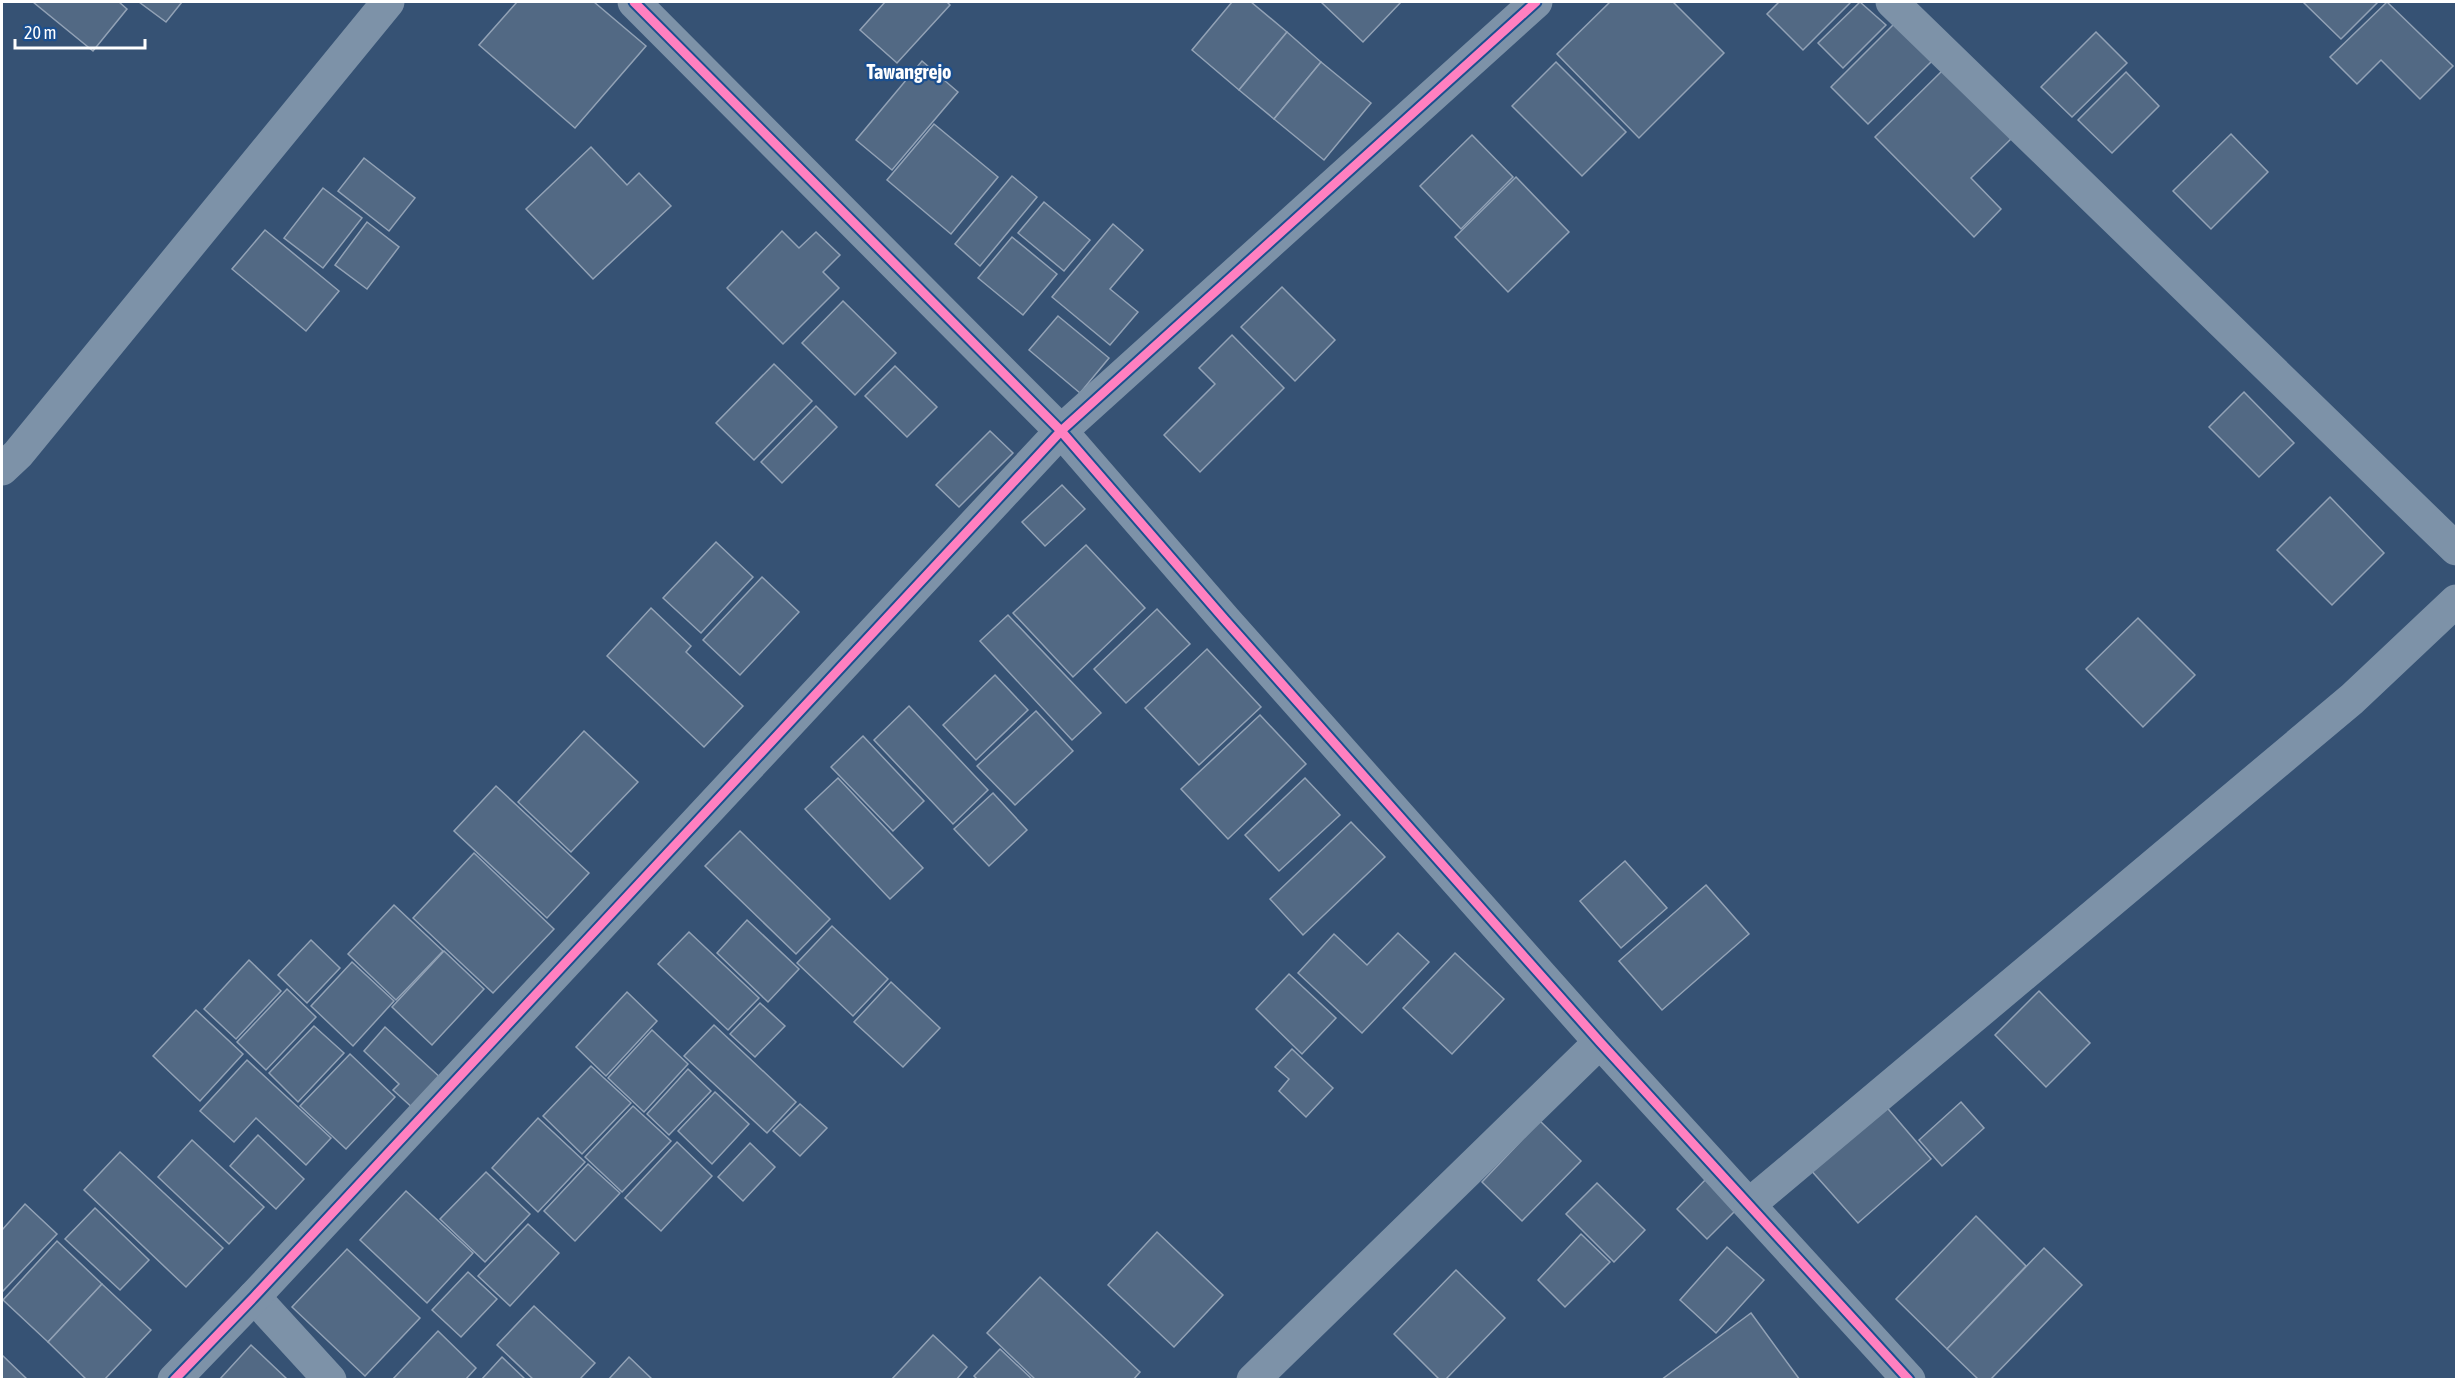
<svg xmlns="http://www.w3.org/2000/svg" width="2458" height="1381" viewBox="0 0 2458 1381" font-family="'Asap Condensed',sans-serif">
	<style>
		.building { fill: #526984; stroke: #92a2b6; stroke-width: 1.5 }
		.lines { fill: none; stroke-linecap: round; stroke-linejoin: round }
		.street { stroke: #7d92a8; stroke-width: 33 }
		.cycleway-casing { stroke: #1b4f8f; stroke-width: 13 }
		.cycleway { stroke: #ff80c0; stroke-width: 9 }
		.labels { text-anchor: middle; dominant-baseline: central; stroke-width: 4.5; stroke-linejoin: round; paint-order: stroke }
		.quarter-label { font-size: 20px; font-weight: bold; fill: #fff; stroke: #1b4f8f }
	</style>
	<rect width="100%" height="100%" fill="#365274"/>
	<g class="building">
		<path d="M33 2H119L127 9 93 51Z"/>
		<path d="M139 2H182L166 22Z"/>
		<path d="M517 2H594L646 46 575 128 479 45Z"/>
		<path d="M885 2H947L950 5 897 63 860 30Z"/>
		<path d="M1232 2H1251L1287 32 1239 90 1192 50Z"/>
		<path d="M1321 2H1401L1363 42Z"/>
		<path d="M1610 2H1673L1724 53 1639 138 1557 54Z"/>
		<path d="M1779 2H1851L1803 50 1767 14Z"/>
		<path d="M1860 2 1886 25 1843 68 1818 43Z"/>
		<path d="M2303 2H2378L2341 39Z"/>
		<path d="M2387 2 2453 66 2420 99 2381 60 2357 84 2330 57Z"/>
		<path d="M1895 23 1933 60 1868 124 1831 87Z"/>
		<path d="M1287 32 1321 62 1274 119 1239 90Z"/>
		<path d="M2096 32 2127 63 2072 117 2041 87Z"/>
		<path d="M922 61 958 92 892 170 856 140Z"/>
		<path d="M1321 62 1371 103 1324 160 1274 119Z"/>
		<path d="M1556 62 1626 132 1582 176 1512 106Z"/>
		<path d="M1945 68 2013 137 1971 178 2001 209 1974 237 1875 137Z"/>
		<path d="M2126 72 2159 106 2112 153 2078 120Z"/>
		<path d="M934 124 998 177 951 234 887 180Z"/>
		<path d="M2231 134 2268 172 2211 229 2173 191Z"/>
		<path d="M1472 135 1513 177 1461 229 1420 186Z"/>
		<path d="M591 147 627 185 639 173 671 206 593 279 526 209Z"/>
		<path d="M364 158 415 198 389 231 338 191Z"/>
		<path d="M1012 176 1037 197 980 266 955 244Z"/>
		<path d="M1516 177 1569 232 1508 292 1455 237Z"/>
		<path d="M323 188 362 218 323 268 284 238Z"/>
		<path d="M1044 202 1090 240 1064 271 1018 233Z"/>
		<path d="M367 222 399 247 367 289 335 265Z"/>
		<path d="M1113 224 1143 250 1110 289 1138 312 1110 345 1052 297Z"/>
		<path d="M265 230 339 291 306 331 232 269Z"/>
		<path d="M782 231 799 248 816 232 840 255 823 272 839 288 783 344 727 288Z"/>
		<path d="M1012 237 1057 274 1023 315 978 278Z"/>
		<path d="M1282 287 1335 340 1295 381 1241 327Z"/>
		<path d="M843 301 896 353 855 395 802 343Z"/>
		<path d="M1058 316 1109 358 1080 393 1029 350Z"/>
		<path d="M1232 335 1284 388 1200 472 1164 435 1215 384 1199 368Z"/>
		<path d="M774 364 812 401 754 460 716 423Z"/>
		<path d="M895 366 937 407 907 437 865 396Z"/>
		<path d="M2244 392 2294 443 2259 477 2209 427Z"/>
		<path d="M816 406 837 427 782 483 761 462Z"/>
		<path d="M990 431 1013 453 959 507 936 485Z"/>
		<path d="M1062 485 1085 509 1045 546 1022 522Z"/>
		<path d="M2330 497 2384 553 2332 605 2277 550Z"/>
		<path d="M716 542 753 577 701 633 663 598Z"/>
		<path d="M1086 545 1145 608 1073 677 1013 613Z"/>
		<path d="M762 577 799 612 740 675 703 640Z"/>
		<path d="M651 608 691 646 686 652 743 706 704 747 607 656Z"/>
		<path d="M1157 609 1190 644 1126 703 1094 669Z"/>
		<path d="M1008 615 1101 713 1072 740 980 641Z"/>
		<path d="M2138 618 2195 675 2143 727 2086 669Z"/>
		<path d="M1207 649 1261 707 1199 765 1145 708Z"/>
		<path d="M995 675 1028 710 976 760 943 725Z"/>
		<path d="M909 706 988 790 953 824 874 740Z"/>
		<path d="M1036 711 1073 751 1015 805 977 766Z"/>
		<path d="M1260 715 1306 764 1228 839 1181 789Z"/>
		<path d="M584 731 638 782 571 852 518 802Z"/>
		<path d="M863 736 924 801 893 831 831 767Z"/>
		<path d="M838 778 923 868 890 899 805 809Z"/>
		<path d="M1305 778 1340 815 1279 871 1245 835Z"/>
		<path d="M496 786 589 873 547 918 454 831Z"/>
		<path d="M993 793 1027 830 989 866 954 829Z"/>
		<path d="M1351 822 1385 857 1303 935 1270 899Z"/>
		<path d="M740 831 830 919 796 954 705 866Z"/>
		<path d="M474 853 554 929 493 993 413 918Z"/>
		<path d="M1625 861 1667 908 1621 948 1580 901Z"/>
		<path d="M1706 885 1749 934 1662 1010 1619 961Z"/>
		<path d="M394 905 443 951 396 1000 348 954Z"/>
		<path d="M747 920 799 969 768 1002 717 953Z"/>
		<path d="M832 926 888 979 853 1016 797 963Z"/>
		<path d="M689 932 759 998 728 1030 658 964Z"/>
		<path d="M1398 933 1429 962 1362 1033 1298 973 1334 934 1367 965Z"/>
		<path d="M311 940 340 968 307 1003 278 975Z"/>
		<path d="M444 951 484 989 432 1045 392 1007Z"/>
		<path d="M1455 953 1504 999 1452 1054 1403 1008Z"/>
		<path d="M249 960 281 991 236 1039 204 1009Z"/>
		<path d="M352 962 394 1001 353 1046 311 1006Z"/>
		<path d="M1289 974 1336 1018 1302 1054 1256 1009Z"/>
		<path d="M891 982 940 1028 903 1067 854 1022Z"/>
		<path d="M287 989 316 1017 266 1070 237 1042Z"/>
		<path d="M2039 991 2090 1043 2046 1087 1995 1035Z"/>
		<path d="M627 992 657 1021 606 1076 576 1047Z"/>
		<path d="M760 1003 785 1026 755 1057 730 1034Z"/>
		<path d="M196 1010 243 1054 200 1101 153 1056Z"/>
		<path d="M714 1025 796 1102 767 1133 684 1056Z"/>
		<path d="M314 1026 344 1053 298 1102 269 1073Z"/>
		<path d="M385 1027 443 1080 415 1110 393 1090 399 1084 364 1051Z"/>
		<path d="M652 1030 688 1064 644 1112 608 1078Z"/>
		<path d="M1292 1049 1333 1088 1306 1117 1279 1091 1289 1079 1275 1067Z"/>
		<path d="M350 1054 395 1097 346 1149 300 1106Z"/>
		<path d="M247 1060 331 1138 306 1165 256 1118 234 1142 200 1111Z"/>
		<path d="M591 1066 631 1103 582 1154 543 1116Z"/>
		<path d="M688 1069 711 1091 669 1135 647 1114Z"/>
		<path d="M715 1092 749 1124 712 1164 678 1131Z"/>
		<path d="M1961 1102 1984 1128 1942 1166 1919 1140Z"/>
		<path d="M1883 1103 1931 1159 1858 1223 1809 1168Z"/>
		<path d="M800 1104 827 1128 800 1156 773 1131Z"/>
		<path d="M633 1106 671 1141 622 1192 585 1157Z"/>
		<path d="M538 1118 585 1162 538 1212 492 1168Z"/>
		<path d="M1540 1121 1581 1161 1522 1221 1482 1182Z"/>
		<path d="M258 1135 304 1179 276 1209 230 1166Z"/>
		<path d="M192 1140 264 1207 229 1244 158 1177Z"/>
		<path d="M677 1142 712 1176 661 1231 625 1198Z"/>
		<path d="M750 1143 775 1167 743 1201 718 1177Z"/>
		<path d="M120 1152 223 1248 186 1287 84 1190Z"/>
		<path d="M588 1164 620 1193 575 1241 544 1211Z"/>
		<path d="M486 1172 530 1214 485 1262 440 1219Z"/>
		<path d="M1709 1176 1740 1206 1707 1239 1677 1209Z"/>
		<path d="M1597 1183 1645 1230 1614 1262 1566 1214Z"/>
		<path d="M406 1191 473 1253 427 1303 360 1240Z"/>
		<path d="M25 1204 57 1234 2 1292V1230Z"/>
		<path d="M95 1208 149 1260 120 1290 65 1239Z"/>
		<path d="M1976 1216 2026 1266 1947 1349 1896 1299Z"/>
		<path d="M528 1224 559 1253 510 1306 478 1276Z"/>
		<path d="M1157 1232 1223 1295 1174 1347 1108 1285Z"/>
		<path d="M1581 1234 1610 1262 1565 1307 1538 1280Z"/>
		<path d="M57 1241 102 1284 48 1342 3 1300Z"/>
		<path d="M1727 1247 1764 1280 1716 1333 1680 1300Z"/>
		<path d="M2044 1248 2082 1285 1990 1380H1979L1947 1349Z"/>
		<path d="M347 1249 420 1318 365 1376 292 1307Z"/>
		<path d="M1456 1270 1505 1318 1445 1380H1440L1394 1334Z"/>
		<path d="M468 1272 497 1299 461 1337 432 1310Z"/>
		<path d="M1040 1277 1140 1372 1133 1380H1036L987 1333Z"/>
		<path d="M102 1284 151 1330 104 1380H87L48 1342Z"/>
		<path d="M534 1306 595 1363 579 1380H534L497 1345Z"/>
		<path d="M1751 1313 1800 1380H1661Z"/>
		<path d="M438 1331 476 1368 465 1380H392Z"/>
		<path d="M933 1335 967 1367 956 1380H891Z"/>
		<path d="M251 1345 287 1379 286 1380H219Z"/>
		<path d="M1000 1349 1033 1380H978L974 1376Z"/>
		<path d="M2 1355 28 1380H2Z"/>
		<path d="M502 1357 526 1380H481Z"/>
		<path d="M629 1357 653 1380H608Z"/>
	</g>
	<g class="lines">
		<g class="street">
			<path d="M634 2 1061 431 1225 620 1600 1042 1909 1380"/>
			<path d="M1892 2 2456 549"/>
			<path d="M2 469 18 454 388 2"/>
			<path d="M1750 1204 2352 699 2456 601"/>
			<path d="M254 1297 330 1380"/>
			<path d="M174 1380 254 1297 1061 431 1536 2"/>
			<path d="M1253 1380 1600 1042"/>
		</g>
		<g class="cycleway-casing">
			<g id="cycleway">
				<path d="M634 2 1061 431 1225 620 1600 1042 1909 1380"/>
				<path d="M174 1380 254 1297 1061 431 1536 2"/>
			</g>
		</g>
		<use href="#cycleway" class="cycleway"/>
	</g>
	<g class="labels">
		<g class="quarter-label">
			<text x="909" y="71">Tawangrejo</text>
		</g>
	</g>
	<rect width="2458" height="1381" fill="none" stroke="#ffffff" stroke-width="6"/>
	<path d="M15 39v9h130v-9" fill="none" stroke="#ffffff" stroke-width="3"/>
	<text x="24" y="39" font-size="18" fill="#ffffff" stroke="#1b4f8f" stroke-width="4.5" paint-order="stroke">20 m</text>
</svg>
